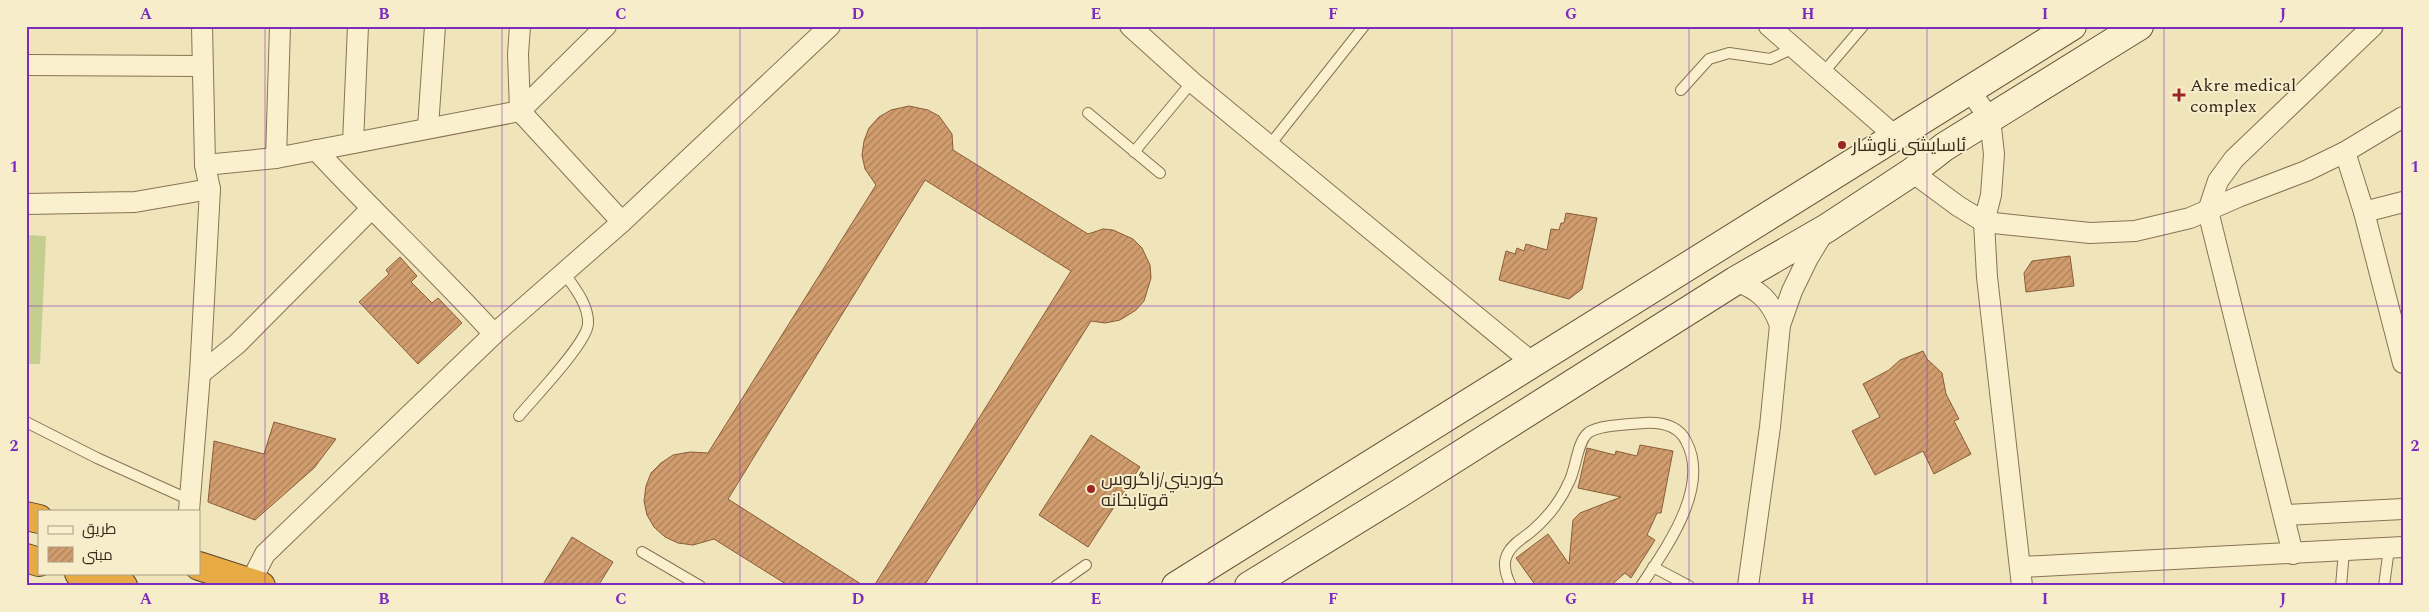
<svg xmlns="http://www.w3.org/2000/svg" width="2429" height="612" viewBox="0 0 2429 612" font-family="Spectral,Cairo,serif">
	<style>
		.pitch { fill: #c3ce8f }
		.building { fill: url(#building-hatch); stroke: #895d38 }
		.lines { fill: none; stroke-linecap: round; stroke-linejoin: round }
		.lane-casing { stroke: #887354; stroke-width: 12 }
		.street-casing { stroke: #887354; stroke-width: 22 }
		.secondary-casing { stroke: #695438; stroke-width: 30 }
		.highway-casing { stroke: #554029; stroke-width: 30 }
		.lane { stroke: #fbf0ce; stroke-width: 10 }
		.street { stroke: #fbf0ce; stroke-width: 20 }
		.secondary { stroke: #fbf0ce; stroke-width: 28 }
		.highway { stroke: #e7aa44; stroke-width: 28 }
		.grid { fill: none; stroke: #7b2cbf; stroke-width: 1; stroke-opacity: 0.55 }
		.poi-dot { fill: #9a2721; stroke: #f7edcb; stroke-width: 2 }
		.labels { text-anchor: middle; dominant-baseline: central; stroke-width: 4; stroke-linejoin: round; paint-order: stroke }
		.poi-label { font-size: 18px; fill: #36291a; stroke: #f7edcb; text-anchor: start }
		.neatline { fill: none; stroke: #7b2cbf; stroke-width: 2 }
		.grid-label { font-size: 16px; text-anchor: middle; font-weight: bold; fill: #7b2cbf }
	</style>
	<defs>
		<pattern id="building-hatch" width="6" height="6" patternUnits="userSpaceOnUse" patternTransform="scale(1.25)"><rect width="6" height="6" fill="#d19d6e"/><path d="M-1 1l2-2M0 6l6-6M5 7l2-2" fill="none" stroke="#aa805a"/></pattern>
	</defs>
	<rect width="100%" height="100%" fill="#f0e4bb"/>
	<path class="pitch" d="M26 235 46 236 40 364H26Z"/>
	<g class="building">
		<path d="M909 106 928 110 939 116 952 134 953 150 1088 234 1103 229 1113 230 1133 239 1142 248 1150 265 1151 278 1144 301 1136 310 1120 320 1105 323 1091 321 924 586H874L1071 271 925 180 728 499 864 586H789L714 539 693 545 678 543 665 537 654 527 647 515 644 501 646 486 651 473 661 463 673 455 690 452 708 453 876 185 865 169 862 155 864 141 869 128 879 117 891 110Z"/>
		<path d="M1566 213 1597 218 1582 289 1569 299 1499 280 1506 251 1515 254 1517 248 1524 251 1526 244 1547 250 1551 229 1559 230 1561 223H1564Z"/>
		<path d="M2070 256 2074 286 2026 292 2024 273 2032 261Z"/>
		<path d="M400 257 417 276 411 282 432 303 438 298 462 323 418 364 359 302 389 274 386 270Z"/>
		<path d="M1923 351 1927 359 1942 373 1946 394 1959 419 1954 421 1971 454 1934 474 1923 451 1875 475 1852 431 1880 417 1863 384 1889 370 1900 360Z"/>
		<path d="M274 422 336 439 314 468 255 520 208 502 214 441 264 454Z"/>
		<path d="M1091 435 1140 467 1088 547 1039 515Z"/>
		<path d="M1640 445 1673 451 1661 513H1657L1647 535 1655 540 1631 578 1625 573 1610 586H1536L1516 558 1548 534 1569 564 1573 520 1580 513 1621 497 1578 488 1587 448 1615 455 1616 451 1637 456Z"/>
		<path d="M572 537 613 562 598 586H542Z"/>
	</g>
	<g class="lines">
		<g class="lane-casing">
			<g id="lane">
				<path d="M1823 73 1863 26"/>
				<path d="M1681 90 1709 59 1729 53 1770 59 1794 48"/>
				<path d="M1088 113 1160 173"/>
				<path d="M1269 146 1364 26"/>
				<path d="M1134 152 1192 82"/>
				<path d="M519 416C533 399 587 343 588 324 589 305 574 287 564 273"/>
				<path d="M26 422 97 458 190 500"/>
				<path d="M642 552 700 586"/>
				<path d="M1653 567 1689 586"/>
				<path d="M1056 586 1086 565"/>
				<path d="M1511 586C1506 576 1502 563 1508 553 1513 543 1524 538 1533 530 1548 517 1561 500 1569 482 1576 469 1577 442 1588 433 1597 425 1631 424 1644 423 1661 422 1678 425 1686 441 1711 487 1666 548 1641 586"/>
				<path d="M2341 586 2344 551"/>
				<path d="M2384 586 2389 548"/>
			</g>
		</g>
		<g class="street-casing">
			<g id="street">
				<path d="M520 26 518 54 520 111 622 222"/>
				<path d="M1130 26 1192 82 1534 364"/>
				<path d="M1769 26 1895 136"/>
				<path d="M26 65 202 66"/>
				<path d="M1970 91 1990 119 1994 154 1991 195 1984 222 1987 277 2022 586"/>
				<path d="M428 127 435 26"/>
				<path d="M353 143 358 26"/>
				<path d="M316 150C374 213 437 271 494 334"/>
				<path d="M2345 152 2364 212 2403 363"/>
				<path d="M276 158 280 26"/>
				<path d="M205 165 276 158 520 111 606 26"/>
				<path d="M1912 172 1958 206 1984 222 2090 233 2135 231 2190 218 2238 197 2306 171 2345 152 2403 117"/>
				<path d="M26 204 135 202 210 189"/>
				<path d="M2364 212 2403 202"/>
				<path d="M1735 281C1759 289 1771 301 1780 325"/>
				<path d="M200 374 237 344 371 209"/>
				<path d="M189 511 200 374 210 189 205 165 202 26"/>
				<path d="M2284 515 2403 509"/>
				<path d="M2293 554 2208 211 2218 181 2234 159 2373 26"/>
				<path d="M2021 567 2403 547"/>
				<path d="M250 583 265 554 494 334 622 222 830 26"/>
				<path d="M1748 586 1770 427 1780 325 1792 291 1808 258 1825 230"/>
			</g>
		</g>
		<g class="secondary-casing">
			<g id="secondary">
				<path d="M1176 586 2072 26"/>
				<path d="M1249 586 1400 493 1735 281 1827 228 1912 172 1944 147 2139 26"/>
			</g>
		</g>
		<g class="highway-casing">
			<g id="highway">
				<path d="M26 516 39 519"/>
				<path d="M26 558 39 562"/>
				<path d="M199 566 261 586"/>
				<path d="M79 573 123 586"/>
			</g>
		</g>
		<use href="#lane" class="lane"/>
		<use href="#street" class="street"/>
		<use href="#secondary" class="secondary"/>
		<use href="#highway" class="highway"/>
	</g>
	<path class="grid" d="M265 26V586M502 26V586M740 26V586M977 26V586M1214 26V586M1452 26V586M1689 26V586M1927 26V586M2164 26V586M26 306H2403"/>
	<g class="poi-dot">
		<path d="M2176.5 87.5h5v5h5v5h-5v5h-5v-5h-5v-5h5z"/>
		<circle cx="1842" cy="145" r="5"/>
		<circle cx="1091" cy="489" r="5"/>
	</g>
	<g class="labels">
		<g class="poi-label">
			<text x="2190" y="85">Akre medical<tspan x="2190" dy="21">complex</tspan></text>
			<text x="1852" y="145">ئاسايشى ناوشار</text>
			<text x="1101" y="479">كورديني/زاگروس<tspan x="1101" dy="21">قوتابخانه‌</tspan></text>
		</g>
	</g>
	<rect width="2429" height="612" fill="none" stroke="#f7edcb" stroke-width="55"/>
	<rect x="38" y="510" width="162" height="65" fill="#f7edcb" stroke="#aa9f84"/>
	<rect x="48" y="526" width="25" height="8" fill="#fbf0ce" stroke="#aa9f84"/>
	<text x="82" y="534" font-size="15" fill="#36291a">طريق</text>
	<rect x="48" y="547" width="25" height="15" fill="url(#building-hatch)" stroke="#aa9f84"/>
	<text x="82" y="560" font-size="15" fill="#36291a">مبنى</text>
	<rect x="28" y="28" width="2374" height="556" class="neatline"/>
	<g class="grid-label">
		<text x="146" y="19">A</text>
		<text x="384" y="19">B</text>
		<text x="621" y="19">C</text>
		<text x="858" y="19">D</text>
		<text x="1096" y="19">E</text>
		<text x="1333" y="19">F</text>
		<text x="1571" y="19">G</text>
		<text x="1808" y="19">H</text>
		<text x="2045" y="19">I</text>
		<text x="2283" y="19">J</text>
		<text x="14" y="172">1</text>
		<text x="2415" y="172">1</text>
		<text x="14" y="451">2</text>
		<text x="2415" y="451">2</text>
		<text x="146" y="604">A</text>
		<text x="384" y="604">B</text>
		<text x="621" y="604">C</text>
		<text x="858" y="604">D</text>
		<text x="1096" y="604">E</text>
		<text x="1333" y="604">F</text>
		<text x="1571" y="604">G</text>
		<text x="1808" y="604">H</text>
		<text x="2045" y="604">I</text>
		<text x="2283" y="604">J</text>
	</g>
</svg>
